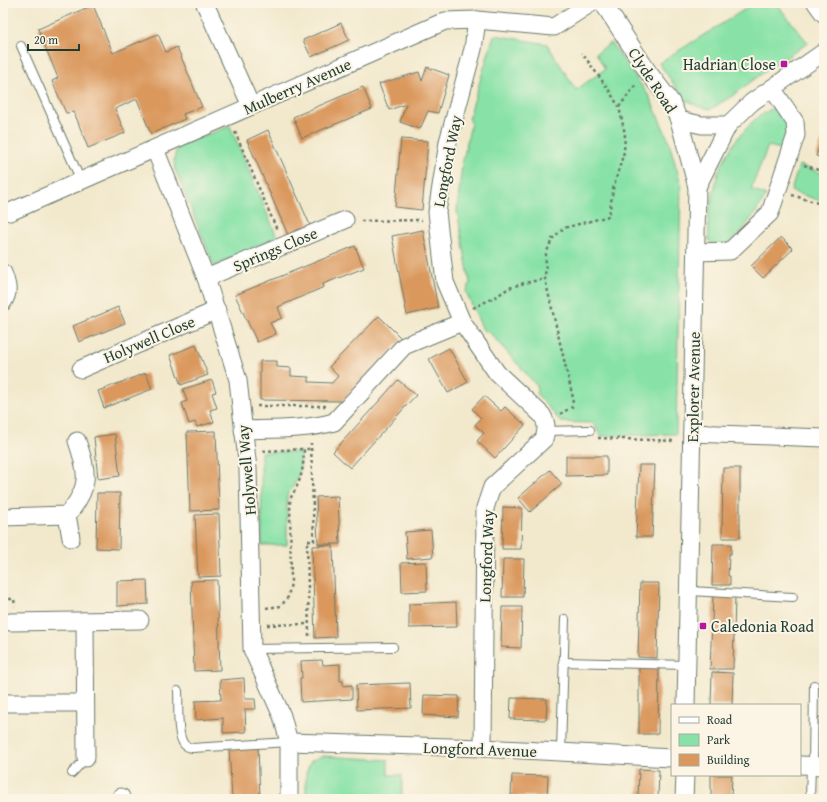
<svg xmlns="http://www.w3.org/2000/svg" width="827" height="802" viewBox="0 0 827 802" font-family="'Gentium Book Plus',serif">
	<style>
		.green { fill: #88e2a7; stroke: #54906e }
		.building { fill: #da985d }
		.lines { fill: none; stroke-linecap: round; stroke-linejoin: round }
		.lane-casing { stroke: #69796a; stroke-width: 10 }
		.street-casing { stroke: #69796a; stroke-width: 19 }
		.path { stroke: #69796a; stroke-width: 2.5; stroke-dasharray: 3 3; stroke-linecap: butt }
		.lane { stroke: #fff; stroke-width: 8 }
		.street { stroke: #fff; stroke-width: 17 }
		.poi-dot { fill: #b5179e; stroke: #fcf5e5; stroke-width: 1.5 }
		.labels { text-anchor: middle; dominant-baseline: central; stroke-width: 4; stroke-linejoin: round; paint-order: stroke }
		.poi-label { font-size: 16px; fill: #1f3d34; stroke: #fcf5e5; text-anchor: end }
		.street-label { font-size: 16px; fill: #1f3d34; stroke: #fcf5e5 }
	</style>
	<rect width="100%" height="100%" fill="#fcf5e5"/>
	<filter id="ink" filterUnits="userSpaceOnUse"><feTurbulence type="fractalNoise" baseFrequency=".025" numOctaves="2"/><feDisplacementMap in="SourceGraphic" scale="8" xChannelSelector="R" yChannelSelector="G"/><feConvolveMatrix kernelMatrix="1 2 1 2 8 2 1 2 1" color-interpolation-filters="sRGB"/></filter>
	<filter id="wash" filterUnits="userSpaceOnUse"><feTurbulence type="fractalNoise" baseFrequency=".012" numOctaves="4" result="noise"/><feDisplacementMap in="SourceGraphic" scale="16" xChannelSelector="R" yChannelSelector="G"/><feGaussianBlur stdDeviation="0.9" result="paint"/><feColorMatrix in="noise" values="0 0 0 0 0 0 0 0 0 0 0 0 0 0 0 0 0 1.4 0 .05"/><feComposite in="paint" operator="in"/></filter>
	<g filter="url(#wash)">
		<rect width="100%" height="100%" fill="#f2e9cd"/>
		<g class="green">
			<path d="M755 3H776L808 43 764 72 732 96 711 109 699 107 684 99 659 63Z"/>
			<path d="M494 35 547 44 576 90 605 69 596 53 611 43 649 96 668 139 681 184 676 434 601 436 593 423 561 422 537 394V386L490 333 483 330 466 292 470 283 457 210 462 165 471 123 469 117Z"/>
			<path d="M774 107 787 123 788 137 781 149 768 146 751 189 766 196C758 209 741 236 727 243 724 244 719 245 715 245L709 241 708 217 718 173 725 158 736 140 754 120Z"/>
			<path d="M230 126 277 237 214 266 175 169 174 160 176 151 183 144Z"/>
			<path d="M799 165 824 174V202L791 191Z"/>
			<path d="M261 452H301C301 469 298 482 287 495V545H262Z"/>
			<path d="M323 756 388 760V775H402V799H306V773L311 761Z"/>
		</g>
		<g id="blocks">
			<g class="building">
				<path d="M93 5 113 53 158 34 166 52 177 47 202 107 183 114 185 119 151 134 137 99 115 109 125 133 88 148 74 112 66 113 52 81 58 78 38 29Z"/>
				<path d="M341 23 349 40 311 57 303 40Z"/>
				<path d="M427 67 449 75 438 113 428 111 420 129 400 122 406 104 389 110 379 84 419 72 422 81Z"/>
				<path d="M363 87 372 109 302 138 293 117Z"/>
				<path d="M268 130 310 225 288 235 247 140Z"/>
				<path d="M824 134V159L816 156Z"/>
				<path d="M401 139 428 141 422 210 395 207Z"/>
				<path d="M423 230 438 308 407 315 392 236Z"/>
				<path d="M781 237 793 249 763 278 751 266Z"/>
				<path d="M355 246 364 268 323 284 324 287 278 307 282 318 270 323 276 334 257 342 235 295Z"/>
				<path d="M118 307 125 323 79 342 73 326Z"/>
				<path d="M379 316 402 339 342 401 260 400V361H277V367L291 368V376L309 377V382L332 383 338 376 329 367Z"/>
				<path d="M196 345 208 375 181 385 170 355Z"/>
				<path d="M449 348 468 382 448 393 429 359Z"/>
				<path d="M146 373 152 389 104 408 98 391Z"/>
				<path d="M212 380 216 392 212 393 217 408 210 410 214 422 197 427 195 422 189 424 182 403 187 401 183 389Z"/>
				<path d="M398 380 416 395 350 468 333 452Z"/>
				<path d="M484 396 501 411 505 407 525 425 495 458 477 441 484 433 475 425 481 418 472 409Z"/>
				<path d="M216 431 219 510 190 511 187 432Z"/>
				<path d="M115 434 120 476 98 479 94 437Z"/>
				<path d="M566 456H607V475L566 476Z"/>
				<path d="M639 465H655L652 537H636Z"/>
				<path d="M723 468H740V538H722Z"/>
				<path d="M550 470 562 484 530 512 518 498Z"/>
				<path d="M97 493H120L119 549 96 548Z"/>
				<path d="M338 496 340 544H318L316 497Z"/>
				<path d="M503 507 522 508 521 549H502Z"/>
				<path d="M219 514 221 576 198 577 195 515Z"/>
				<path d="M431 530 433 557 407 559 405 532Z"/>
				<path d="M713 544H731V554H729L728 576H730V585H712Z"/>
				<path d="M333 545 336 637 315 638 312 546Z"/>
				<path d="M503 559H524L523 597H502Z"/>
				<path d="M426 562 427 591 402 592 401 563Z"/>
				<path d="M147 580 148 604 117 606V581Z"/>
				<path d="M217 580 220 670 194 671 191 581Z"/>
				<path d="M640 583H659L657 658 638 657Z"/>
				<path d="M713 596H735L733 669H710Z"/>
				<path d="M456 602 457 627 409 628V604Z"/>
				<path d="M502 607H522L521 648 501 647Z"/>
				<path d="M322 660 323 665 340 664V681H343V686L352 685V699L301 702 300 678H302L301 661Z"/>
				<path d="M639 668H659L658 734H639Z"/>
				<path d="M712 672 733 673 732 705H711Z"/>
				<path d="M244 678 245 699H255L256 709H245L246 732 223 733V718L196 720 195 701 221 700 220 680Z"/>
				<path d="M410 683 411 708 357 710 356 685Z"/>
				<path d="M424 695 459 696 458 717 423 715Z"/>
				<path d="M511 698 547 699 546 720 510 719Z"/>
				<path d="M818 717 824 718V739L818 738Z"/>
				<path d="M258 747 260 799H232L229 748Z"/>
				<path d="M639 769 659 770 658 799H638Z"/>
				<path d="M512 775 548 776 547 797 511 796Z"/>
				<path d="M711 775H732L731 799H711Z"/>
			</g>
		</g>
	</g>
	<g filter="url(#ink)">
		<use href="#blocks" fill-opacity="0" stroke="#69796a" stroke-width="1"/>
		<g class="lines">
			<g class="lane-casing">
				<g id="lane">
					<path d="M21 46 81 181"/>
					<path d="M546 431 590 430"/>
					<path d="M690 591 793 597"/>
					<path d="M252 649 393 647"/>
					<path d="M563 662 687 665"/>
					<path d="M178 691C179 703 176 735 184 744 186 747 189 747 192 748L289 742"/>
					<path d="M561 751 565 619"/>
					<path d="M813 766 814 685"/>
					<path d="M72 773 86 758"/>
					<path d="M810 799 811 766"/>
				</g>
			</g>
			<g class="street-casing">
				<g id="street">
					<path d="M207 3 205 4 251 106"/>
					<path d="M603 3 648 72 671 102 679 120 697 187 686 705"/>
					<path d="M816 3 824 14"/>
					<path d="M477 20 473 49 448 142 437 212 445 282 462 322 497 373 542 415C547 423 547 429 544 439L492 487 485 508 483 748"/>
					<path d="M679 120 702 125H728"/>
					<path d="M155 149 206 278 238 380 248 469 252 649 282 716 289 742V799"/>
					<path d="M697 187 728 125 752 102 824 52"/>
					<path d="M10 212 445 21 477 20 554 27 591 3"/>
					<path d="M696 252 730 251 770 213 796 135 795 122 772 88"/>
					<path d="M3 273C7 284 10 292 3 302"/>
					<path d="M206 278 345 220"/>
					<path d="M81 369 217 310"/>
					<path d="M243 430C272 429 306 430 334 422L404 346 462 322"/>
					<path d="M692 433 824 438"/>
					<path d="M67 515 71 538"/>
					<path d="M3 517 67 515C91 487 88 473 77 441"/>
					<path d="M85 621 86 758"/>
					<path d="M10 622 140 620"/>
					<path d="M3 703H85"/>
					<path d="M289 742 483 748 672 758"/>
					<path d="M800 765 824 766"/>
					<path d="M121 797V799"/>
					<path d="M684 799 685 775"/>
				</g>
			</g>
			<g class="path">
				<path d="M619 107 637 83"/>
				<path d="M235 132 277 230"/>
				<path d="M804 165 824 172"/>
				<path d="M792 195 824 205"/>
				<path d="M361 221 422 220"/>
				<path d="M473 308 497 296 509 288 524 283 545 279"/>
				<path d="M257 406H326"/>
				<path d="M560 414 572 407 573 398 545 279 546 254 552 239 564 228 609 216 613 189 624 152 625 134 619 107 608 89 582 53"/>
				<path d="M598 438 675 441"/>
				<path d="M263 451 304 449"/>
				<path d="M3 599H14L15 606"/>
				<path d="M266 608 281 606 288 597 291 583 290 499C302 479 303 471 304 449H310"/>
				<path d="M267 625 309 624"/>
				<path d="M309 636 307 541H314L311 443"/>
			</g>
			<use href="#lane" class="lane"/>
			<use href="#street" class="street"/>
		</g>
	</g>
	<g class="poi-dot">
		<rect x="780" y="60" width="8" height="8" rx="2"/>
		<rect x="699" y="622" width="8" height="8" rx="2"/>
	</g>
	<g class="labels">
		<g class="poi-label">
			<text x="776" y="64">Hadrian Close</text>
			<text x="711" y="626" text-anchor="start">Caledonia Road</text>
		</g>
		<g class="street-label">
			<text transform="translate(653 80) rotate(57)">Clyde Road</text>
			<text transform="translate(297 86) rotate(-24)">Mulberry Avenue</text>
			<text transform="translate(447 161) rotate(-79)">Longford Way</text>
			<text transform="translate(275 249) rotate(-23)">Springs Close</text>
			<text transform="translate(149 339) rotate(-23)">Holywell Close</text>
			<text transform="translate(693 387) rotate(-89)">Explorer Avenue</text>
			<text transform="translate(246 470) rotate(-95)">Holywell Way</text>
			<text transform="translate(486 556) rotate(-88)">Longford Way</text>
			<text transform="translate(480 749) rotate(2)">Longford Avenue</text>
		</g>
	</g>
	<rect width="827" height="802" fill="none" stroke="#fcf5e5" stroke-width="16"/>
	<rect x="671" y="704" width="130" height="72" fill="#fcf5e5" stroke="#a4ab9e"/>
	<rect x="679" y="717" width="20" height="6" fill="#ffffff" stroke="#a4ab9e"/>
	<text x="707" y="724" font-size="12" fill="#1f3d34">Road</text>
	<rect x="679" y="734" width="20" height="12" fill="#88e2a7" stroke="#a4ab9e"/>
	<text x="707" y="744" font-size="12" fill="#1f3d34">Park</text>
	<rect x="679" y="754" width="20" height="12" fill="#da985d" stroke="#a4ab9e"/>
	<text x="707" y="764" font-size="12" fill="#1f3d34">Building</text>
	<path d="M28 44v6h51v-6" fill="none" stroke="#1f3d34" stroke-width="2"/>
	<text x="34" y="44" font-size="12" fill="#1f3d34" stroke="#fcf5e5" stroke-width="3" paint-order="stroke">20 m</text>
</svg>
